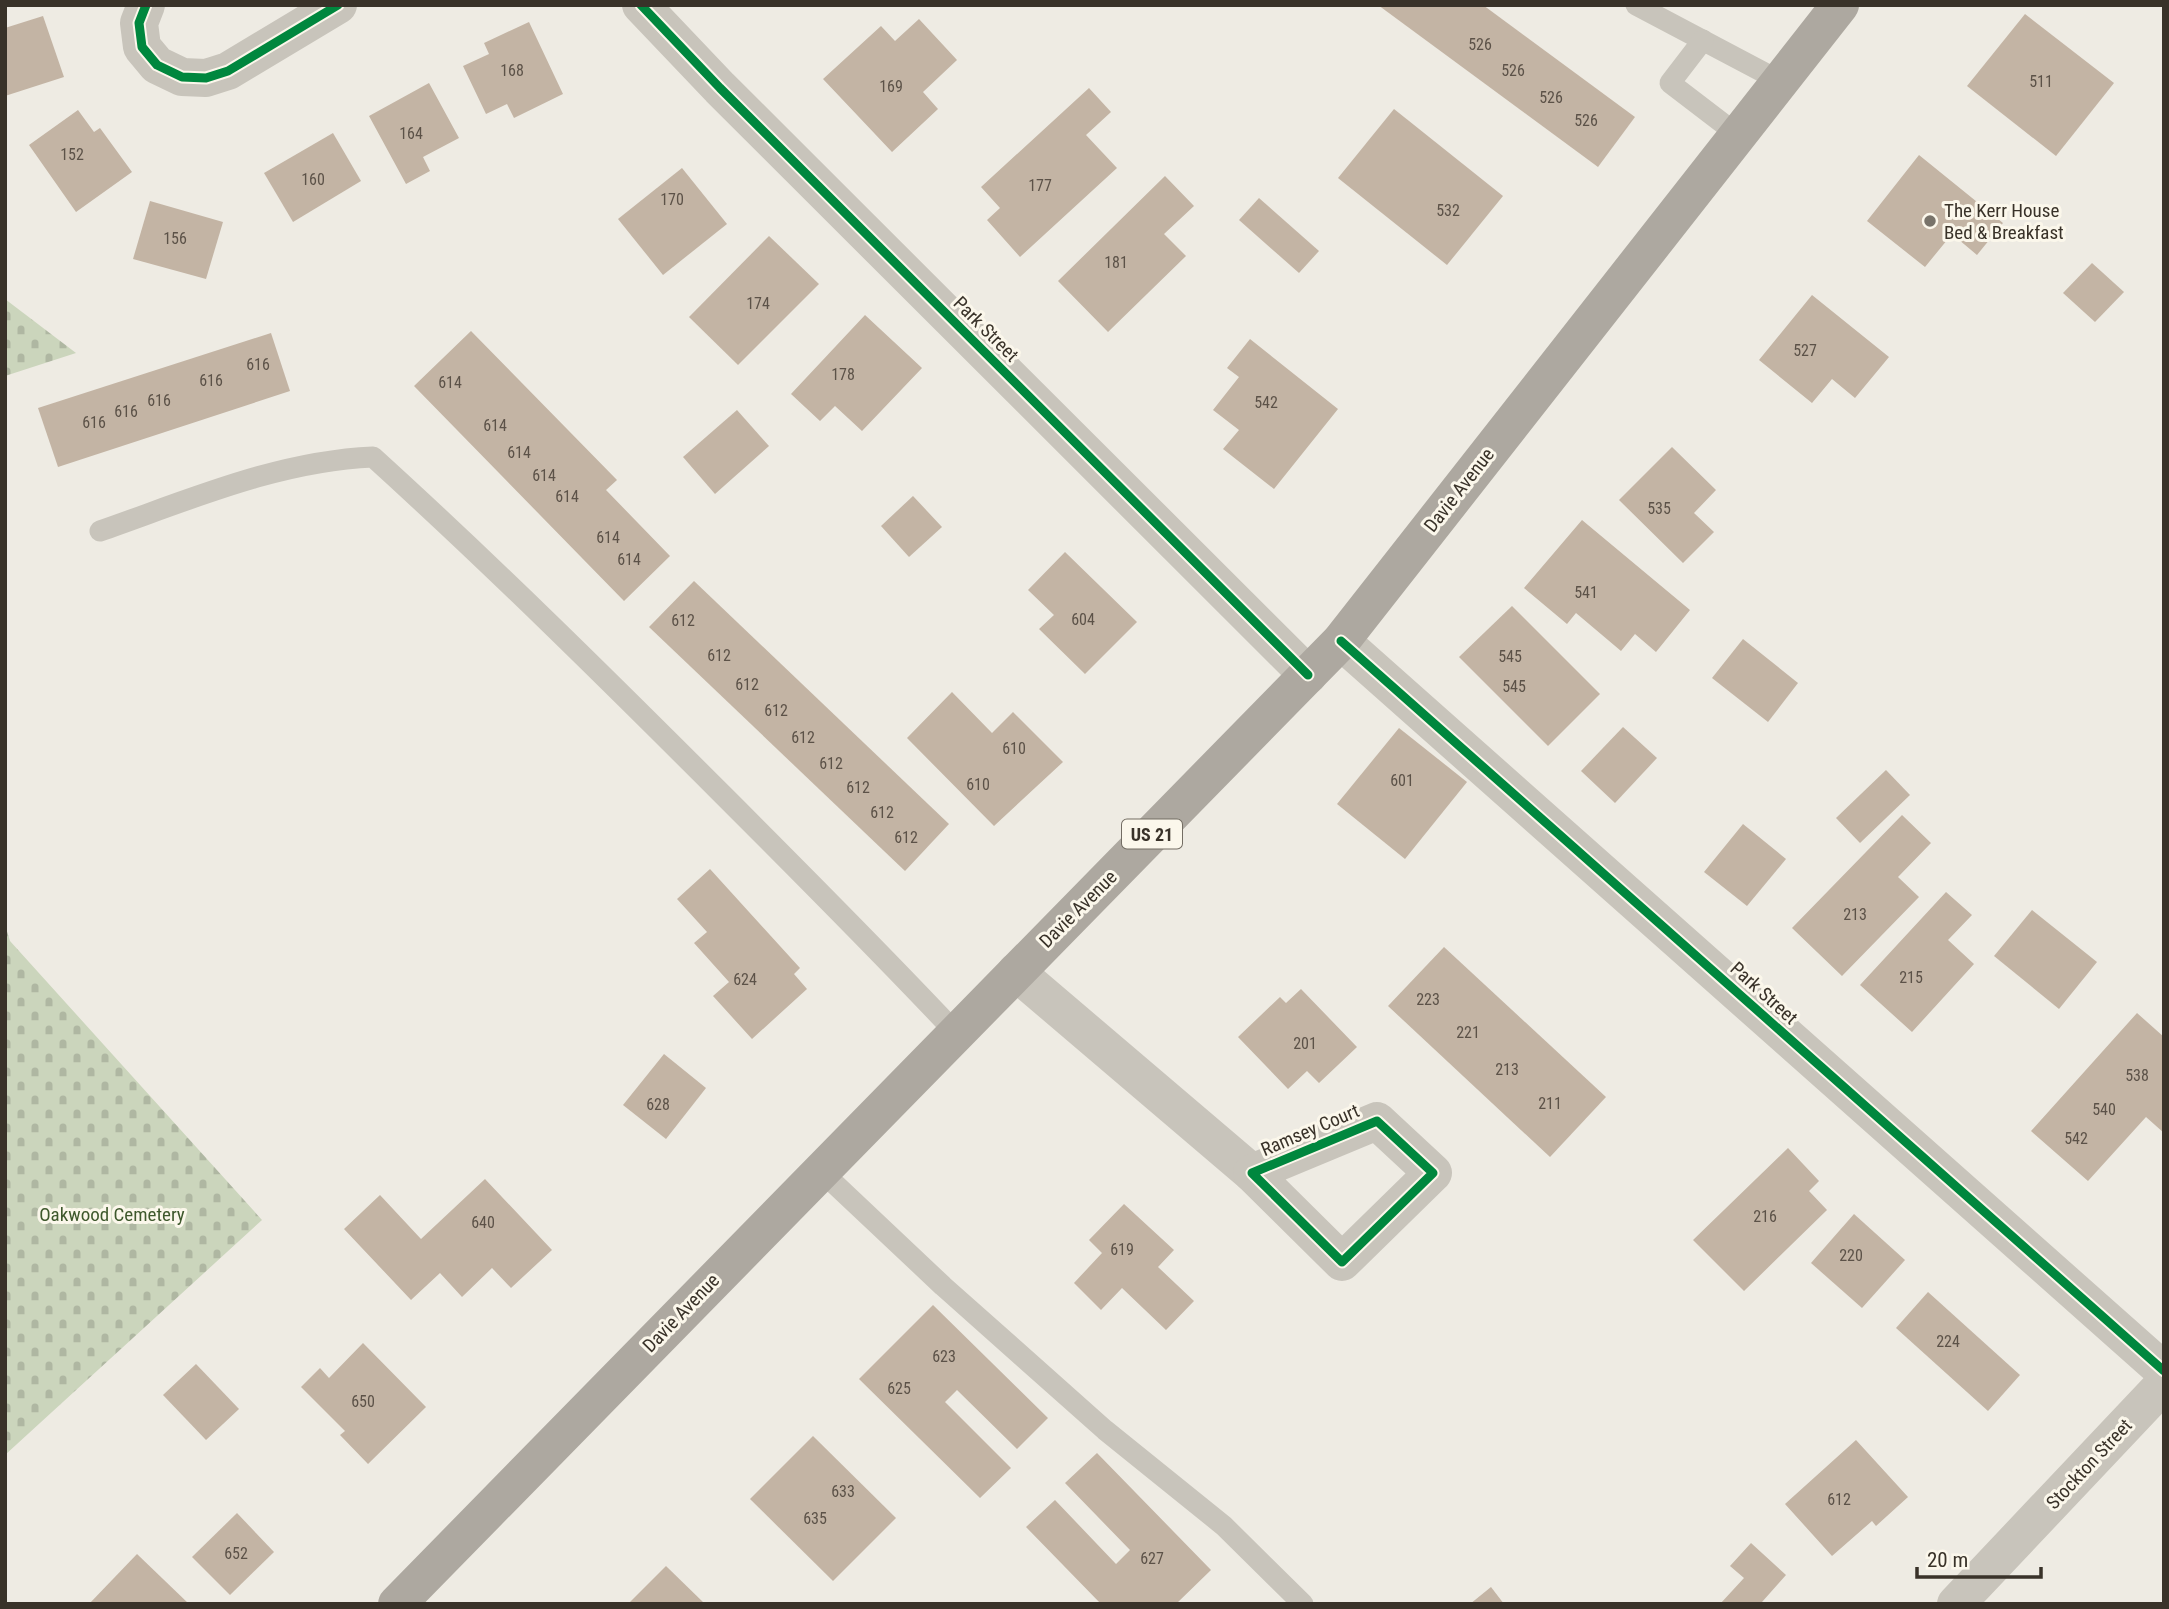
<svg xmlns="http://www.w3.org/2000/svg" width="2169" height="1609" viewBox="0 0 2169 1609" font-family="'Roboto Condensed',sans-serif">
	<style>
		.cemetery { fill: url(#cemetery-stones) }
		.building { fill: #c3b4a4 }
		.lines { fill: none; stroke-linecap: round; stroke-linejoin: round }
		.service { stroke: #c8c4bb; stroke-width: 21 }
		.minor { stroke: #c8c4bb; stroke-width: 38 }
		.tertiary { stroke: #c8c4bb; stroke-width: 38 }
		.primary { stroke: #ada8a0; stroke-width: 38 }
		.cycleway-casing { stroke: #fbf7eb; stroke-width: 13 }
		.cycleway { stroke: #00873e; stroke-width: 9 }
		.poi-dot { fill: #78736a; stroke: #fbf7eb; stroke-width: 2.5 }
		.labels { text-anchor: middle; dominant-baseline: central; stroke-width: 6; stroke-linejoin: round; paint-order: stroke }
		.number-label { font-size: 16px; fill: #5c5248 }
		.shield { fill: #fbf7eb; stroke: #736d63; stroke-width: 2 }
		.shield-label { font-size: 18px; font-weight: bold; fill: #393229 }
		.poi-label { font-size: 19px; fill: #393229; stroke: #fbf7eb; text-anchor: start }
		.street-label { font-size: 19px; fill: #393229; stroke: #fbf7eb }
		.park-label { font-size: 19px; fill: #3e582c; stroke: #fbf7eb }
	</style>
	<defs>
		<pattern id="cemetery-stones" width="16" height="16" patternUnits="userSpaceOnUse" patternTransform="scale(1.75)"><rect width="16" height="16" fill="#cbd5bc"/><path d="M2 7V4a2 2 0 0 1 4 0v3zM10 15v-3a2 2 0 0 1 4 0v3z" fill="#afb7a2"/></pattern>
	</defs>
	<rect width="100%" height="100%" fill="#eeebe3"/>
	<g class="cemetery">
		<path d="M5 299 76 353 5 376Z"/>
		<path d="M5 925 10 941 262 1220 5 1455Z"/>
	</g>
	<g class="building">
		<path d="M1378 5H1483L1635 117 1598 167Z"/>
		<path d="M2025 14 2114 83 2056 156 1967 86Z"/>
		<path d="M43 16 64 77 5 96V28Z"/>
		<path d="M919 19 957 60 923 92 938 109 892 152 823 79 881 26 895 41Z"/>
		<path d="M529 22 563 94 514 118 507 104 486 114 463 66 489 54 484 43Z"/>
		<path d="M429 83 459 138 423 157 430 171 406 184 369 116Z"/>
		<path d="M1089 88 1111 112 1086 135 1117 168 1020 257 987 220 1000 208 981 187Z"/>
		<path d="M1394 109 1503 196 1447 265 1338 178Z"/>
		<path d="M78 110 94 132 100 128 132 172 76 212 29 145Z"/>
		<path d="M333 133 361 181 293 222 264 173Z"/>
		<path d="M1919 155 2003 223 1977 255 1952 234 1925 267 1867 221Z"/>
		<path d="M682 168 727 224 663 275 618 219Z"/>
		<path d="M1165 176 1194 206 1164 234 1186 256 1108 332 1058 281Z"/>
		<path d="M1259 198 1319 251 1299 273 1239 220Z"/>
		<path d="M150 201 223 222 206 279 133 259Z"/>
		<path d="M769 236 819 284 738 365 689 317Z"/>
		<path d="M2092 263 2124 292 2095 322 2063 293Z"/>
		<path d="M1812 295 1889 357 1855 398 1832 379 1812 403 1759 360Z"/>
		<path d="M865 315 922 368 862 431 835 406 820 421 791 394Z"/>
		<path d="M471 331 617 480 606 490 670 556 624 601 414 386Z"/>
		<path d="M271 333 290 391 58 467 38 408Z"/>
		<path d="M1250 339 1338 409 1274 489 1223 449 1239 430 1213 410 1239 377 1227 368Z"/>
		<path d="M737 410 769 446 715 494 683 457Z"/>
		<path d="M1672 447 1716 490 1694 513 1714 532 1683 563 1619 500Z"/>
		<path d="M913 496 942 527 909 557 881 526Z"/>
		<path d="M1582 520 1690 610 1656 652 1635 634 1621 651 1576 613 1567 624 1524 588Z"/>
		<path d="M1065 552 1137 622 1085 674 1039 629 1054 615 1028 590Z"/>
		<path d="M694 581 949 824 905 871 649 627Z"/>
		<path d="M1512 606 1600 694 1548 746 1459 657Z"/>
		<path d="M1743 639 1798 683 1768 722 1712 678Z"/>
		<path d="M952 692 992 733 1013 712 1063 762 994 826 907 738Z"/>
		<path d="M1623 727 1657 758 1615 803 1581 771Z"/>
		<path d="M1399 728 1467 782 1405 859 1337 804Z"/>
		<path d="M1886 770 1910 795 1860 843 1836 818Z"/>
		<path d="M1902 815 1931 843 1898 877 1919 897 1842 976 1792 928Z"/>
		<path d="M1743 824 1786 859 1747 906 1704 872Z"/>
		<path d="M710 869 800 968 794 974 807 989 752 1039 713 996 729 982 694 943 707 932 677 899Z"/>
		<path d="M1946 892 1972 915 1948 940 1974 964 1912 1032 1860 985Z"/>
		<path d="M2032 910 2097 962 2059 1009 1994 956Z"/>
		<path d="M1444 947 1606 1097 1550 1157 1388 1006Z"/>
		<path d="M1301 989 1357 1047 1319 1083 1307 1071 1288 1089 1238 1037 1280 997 1286 1003Z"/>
		<path d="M2137 1013 2164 1037V1133L2146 1117 2088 1181 2031 1131Z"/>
		<path d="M664 1054 706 1088 666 1139 623 1105Z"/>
		<path d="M1788 1148 1819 1181 1809 1191 1827 1210 1744 1291 1693 1240Z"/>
		<path d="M485 1179 552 1250 511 1288 492 1268 462 1297 440 1273 411 1300 344 1229 380 1195 421 1239Z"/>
		<path d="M1124 1204 1174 1250 1158 1267 1194 1301 1166 1330 1122 1288 1101 1310 1074 1283 1102 1253 1089 1240Z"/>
		<path d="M1854 1214 1905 1260 1862 1308 1811 1263Z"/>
		<path d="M1928 1292 2020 1375 1988 1411 1896 1328Z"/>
		<path d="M933 1305 1048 1418 1017 1449 957 1390 945 1402 1011 1468 980 1498 859 1379Z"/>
		<path d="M363 1343 426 1407 368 1464 340 1435 345 1431 301 1387 320 1368 329 1378Z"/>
		<path d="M196 1364 239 1409 206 1440 163 1395Z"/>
		<path d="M813 1436 896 1518 833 1581 750 1499Z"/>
		<path d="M1856 1440 1908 1497 1876 1526 1872 1521 1832 1556 1785 1504Z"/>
		<path d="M1097 1453 1211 1570 1176 1604H1101L1026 1527 1055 1500 1116 1564 1130 1550 1065 1483Z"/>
		<path d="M237 1513 274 1552 230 1595 192 1557Z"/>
		<path d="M1751 1543 1786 1575 1762 1602 1765 1604H1720L1744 1578 1730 1566Z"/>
		<path d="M137 1554 189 1604H89Z"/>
		<path d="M666 1566 705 1604H628Z"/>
		<path d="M1491 1587 1504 1604H1470Z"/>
	</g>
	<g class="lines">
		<g class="service">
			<path d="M1636 5 1780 81"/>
			<path d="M1703 40 1670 83 1738 135"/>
			<path d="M100 531C189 500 278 461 373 457 493 566 608 680 723 795 801 873 880 952 956 1033"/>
			<path d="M821 1171 943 1286 1105 1430 1224 1526 1303 1604"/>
		</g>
		<g class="minor">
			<path d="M146 5 139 23 142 47 157 65 182 77 206 78 228 71 338 5"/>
			<path d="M641 5 720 88 1308 675"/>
			<path d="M1341 641 2164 1371"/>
			<path d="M1016 972 1252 1173"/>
			<path d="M1377 1121 1433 1173 1342 1262 1252 1173Z"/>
		</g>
		<path class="tertiary" d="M1956 1604 2164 1384"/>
		<path class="primary" d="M397 1604 1341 641 1840 5"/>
		<g class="cycleway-casing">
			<g id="cycleway">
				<path d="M146 5 139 23 142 47 157 65 182 77 206 78 228 71 338 5"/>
				<path d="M641 5 720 88 1308 675"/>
				<path d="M1341 641 2164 1371"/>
				<path d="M1377 1121 1433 1173 1342 1262 1252 1173Z"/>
			</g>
		</g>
		<use href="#cycleway" class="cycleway"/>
	</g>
	<circle class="poi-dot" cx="1930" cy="221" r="7"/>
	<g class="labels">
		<g class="number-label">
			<text x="1480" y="44">526</text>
			<text x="512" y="70">168</text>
			<text x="1513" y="70">526</text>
			<text x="2041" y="81">511</text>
			<text x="891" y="86">169</text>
			<text x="1551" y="97">526</text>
			<text x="1586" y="120">526</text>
			<text x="411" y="133">164</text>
			<text x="72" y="154">152</text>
			<text x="313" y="179">160</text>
			<text x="1040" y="185">177</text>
			<text x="672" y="199">170</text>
			<text x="1448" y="210">532</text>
			<text x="175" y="238">156</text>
			<text x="1116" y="262">181</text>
			<text x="758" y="303">174</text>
			<text x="1805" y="350">527</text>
			<text x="258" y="364">616</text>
			<text x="843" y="374">178</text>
			<text x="211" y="380">616</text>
			<text x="450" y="382">614</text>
			<text x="159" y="400">616</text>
			<text x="1266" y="402">542</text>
			<text x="126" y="411">616</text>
			<text x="94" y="422">616</text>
			<text x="495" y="425">614</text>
			<text x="519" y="452">614</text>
			<text x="544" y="475">614</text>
			<text x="567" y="496">614</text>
			<text x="1659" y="508">535</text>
			<text x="608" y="537">614</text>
			<text x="629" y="559">614</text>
			<text x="1586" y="592">541</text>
			<text x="1083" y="619">604</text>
			<text x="683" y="620">612</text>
			<text x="719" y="655">612</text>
			<text x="1510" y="656">545</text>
			<text x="747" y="684">612</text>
			<text x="1514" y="686">545</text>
			<text x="776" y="710">612</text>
			<text x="803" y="737">612</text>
			<text x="1014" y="748">610</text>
			<text x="831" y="763">612</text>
			<text x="1402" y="780">601</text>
			<text x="978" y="784">610</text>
			<text x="858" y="787">612</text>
			<text x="882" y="812">612</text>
			<text x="906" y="837">612</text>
			<text x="1855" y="914">213</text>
			<text x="1911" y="977">215</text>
			<text x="745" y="979">624</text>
			<text x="1428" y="999">223</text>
			<text x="1468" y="1032">221</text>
			<text x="1305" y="1043">201</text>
			<text x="1507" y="1069">213</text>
			<text x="2137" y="1075">538</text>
			<text x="1550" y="1103">211</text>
			<text x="658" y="1104">628</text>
			<text x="2104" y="1109">540</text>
			<text x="2076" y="1138">542</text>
			<text x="1765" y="1216">216</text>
			<text x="483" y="1222">640</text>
			<text x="1122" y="1249">619</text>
			<text x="1851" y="1255">220</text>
			<text x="1948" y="1341">224</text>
			<text x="944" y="1356">623</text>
			<text x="899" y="1388">625</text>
			<text x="363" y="1401">650</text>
			<text x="843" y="1491">633</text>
			<text x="1839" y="1499">612</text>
			<text x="815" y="1518">635</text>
			<text x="236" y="1553">652</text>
			<text x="1152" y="1558">627</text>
		</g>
		<rect class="shield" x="1122" y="819.5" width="60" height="29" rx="5"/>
		<g class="shield-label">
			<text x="1152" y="834">US 21</text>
		</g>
		<g class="poi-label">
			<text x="1944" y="210">The Kerr House<tspan x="1944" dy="22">Bed &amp; Breakfast</tspan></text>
		</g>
		<g class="street-label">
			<text transform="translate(986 329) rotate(45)">Park Street</text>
			<text transform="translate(1459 490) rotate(-52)">Davie Avenue</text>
			<text transform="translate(1078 909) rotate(-45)">Davie Avenue</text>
			<text transform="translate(1764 993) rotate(42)">Park Street</text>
			<text transform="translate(1310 1130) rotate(-23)">Ramsey Court</text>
			<text transform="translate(681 1313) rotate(-46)">Davie Avenue</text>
			<text transform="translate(2089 1464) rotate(-47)">Stockton Street</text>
		</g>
		<g class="park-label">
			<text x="112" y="1214">Oakwood Cemetery</text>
		</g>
	</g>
	<rect width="2169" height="1609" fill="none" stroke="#393229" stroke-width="14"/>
	<path d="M1917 1567v10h124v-10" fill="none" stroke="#393229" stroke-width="3.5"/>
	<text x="1927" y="1567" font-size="21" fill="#393229" stroke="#fbf7eb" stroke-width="5" paint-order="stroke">20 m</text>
</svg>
